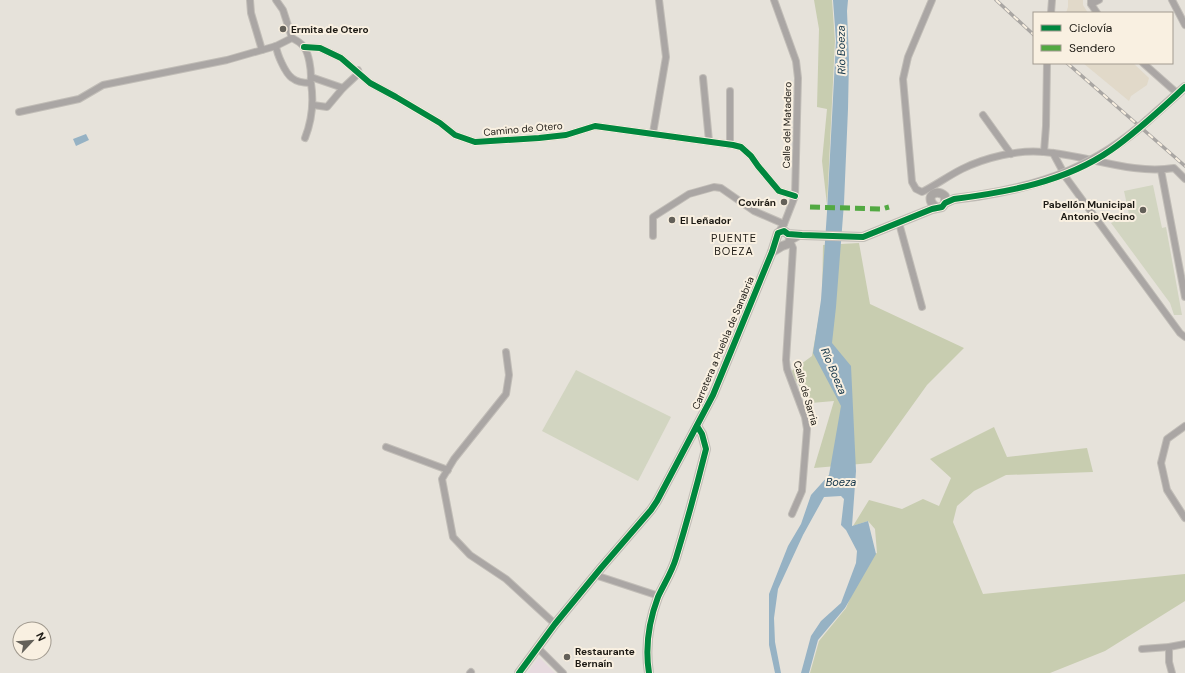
<svg xmlns="http://www.w3.org/2000/svg" width="1185" height="673" viewBox="0 0 1185 673" font-family="'DM Sans',sans-serif">
	<style>
		.industrial { fill: #e7dadf }
		.built { fill: #e1d9c9 }
		.green { fill: #d2d5c1 }
		.forest { fill: #c8cdb0 }
		.water { fill: #96b2c4 }
		.lines { fill: none; stroke-linecap: round; stroke-linejoin: round }
		.street-casing { stroke: #c1bdb7; stroke-width: 8 }
		.secondary-casing { stroke: #c1bdb7; stroke-width: 10 }
		.street { stroke: #aaa6a4; stroke-width: 6 }
		.secondary { stroke: #aaa6a3; stroke-width: 8 }
		.rail-casing { stroke: #a9a6a3; stroke-width: 3.5 }
		.rail { stroke: #f9f0e1; stroke-width: 2; stroke-dasharray: 6; stroke-linecap: butt }
		.secondary-bridge-casing { stroke: #c1bdb7; stroke-width: 10; stroke-linecap: butt }
		.secondary-bridge { stroke: #aaa6a3; stroke-width: 8 }
		.quiet { stroke: #52a942; stroke-width: 5; stroke-dasharray: 10 5; stroke-linecap: butt }
		.cycleway-casing { stroke: #f9f0e1; stroke-width: 8 }
		.cycleway { stroke: #00873e; stroke-width: 6 }
		.poi-dot { fill: #636059; stroke: #f9f0e1; stroke-width: 1.5 }
		.labels { text-anchor: middle; dominant-baseline: central; stroke-width: 4; stroke-linejoin: round; paint-order: stroke }
		.poi-label { font-size: 10px; font-weight: bold; fill: #1d1a14; stroke: #f9f0e1; text-anchor: start }
		.street-label { font-size: 10px; fill: #1d1a14; stroke: #f9f0e1 }
		.water-label { font-size: 11px; font-style: italic; fill: #0e3146; stroke: #f9f0e1 }
		.neighbourhood-label { font-size: 11px; letter-spacing: 1px; fill: #1d1a14; stroke: #f9f0e1 }
	</style>
	<rect width="100%" height="100%" fill="#e6e2da"/>
	<path class="industrial" d="M539 657 555 673H527Z"/>
	<g class="built">
		<path d="M1068 0H1083V5L1088 13H1066L1068 7Z"/>
		<path d="M1083 63H1133L1149 78 1147 85 1131 96 1129 101Z"/>
	</g>
	<g class="green">
		<path d="M1153 185 1162 228 1166 227 1182 315H1174L1170 303 1111 223 1129 214 1124 191Z"/>
		<path d="M576 370 671 417 638 481 542 431Z"/>
	</g>
	<g class="forest">
		<path d="M814 0H832L835 41 827 205 822 161 827 109 817 107 819 29Z"/>
		<path d="M859 243 870 304 964 348 927 385 871 463 814 468 834 401 811 403 790 372 812 356 822 299 823 245Z"/>
		<path d="M994 427 1007 457 1087 448 1093 472 1006 475 974 491 957 506 953 522 983 594 1185 574V601L1105 651 1050 673H810L819 641 846 608 868 556 877 553 875 529 868 521 853 526 869 500 902 509 923 499 939 506 951 478 930 459Z"/>
	</g>
	<g class="water">
		<path d="M833 0H848L847 11 849 60 848 109 844 203 836 307 832 343 851 366 856 471 852 526 868 521 876 554 845 608 818 640 809 673H801L811 636 821 621 841 603 856 563 857 551 846 530 841 525 844 499 841 496 824 497 803 535 778 589 774 618 775 642 781 673H775L769 645V594L788 546 801 524 811 495 829 475 841 406 813 353 821 300 827 212 836 41Z"/>
		<path d="M86 134 89 140 76 146 73 139Z"/>
	</g>
	<g class="lines">
		<g class="street-casing">
			<g id="street">
				<path d="M250 0 251 13 262 50"/>
				<path d="M276 0 283 10 292 38"/>
				<path d="M774 0 796 61 798 78 795 196 784 224 778 233"/>
				<path d="M932 0 908 57 903 79 912 182 916 189 922 192C936 185 948 176 962 169 984 158 1019 149 1044 152 1087 155 1131 175 1174 168L1185 179"/>
				<path d="M1091 0V4L1097 13"/>
				<path d="M1172 0 1185 25"/>
				<path d="M1091 4 1099 0"/>
				<path d="M1051 13 1052 0"/>
				<path d="M276 46C277 54 285 73 292 78 297 82 304 83 310 83"/>
				<path d="M304 47 320 48 341 58 370 83 396 97 440 123 455 135 475 142 539 138 566 135 595 126 733 145 741 147 751 156 758 166 779 191 795 196"/>
				<path d="M1143 63 1178 94"/>
				<path d="M311 77 343 88"/>
				<path d="M703 78 709 141"/>
				<path d="M730 91V145"/>
				<path d="M313 105 327 107 343 88 359 73 358 70"/>
				<path d="M19 112 79 99 103 85 227 60 276 46 292 38C296 40 301 43 304 47 309 54 311 69 311 77 311 79 310 81 311 83 314 102 312 120 305 138"/>
				<path d="M983 115 1011 154"/>
				<path d="M653 133 666 57 659 0"/>
				<path d="M1044 152 1046 126 1047 63"/>
				<path d="M1053 153 1067 179 1180 333 1185 337"/>
				<path d="M1161 170 1185 297"/>
				<path d="M899 223 922 307"/>
				<path d="M653 236V217L689 194 714 187 721 188 754 211 784 224"/>
				<path d="M790 241 793 248 786 360 787 369 805 417 807 429 802 491 792 514"/>
				<path d="M506 352 509 375 506 394 454 459 442 479 453 537 470 555 506 579 555 624"/>
				<path d="M1185 426 1167 439 1161 463 1167 490 1185 518"/>
				<path d="M386 447 448 470"/>
				<path d="M595 575 659 596"/>
				<path d="M1169 647V662L1172 673"/>
				<path d="M538 648 563 673"/>
				<path d="M1142 649 1169 647 1185 644"/>
				<path d="M470 673 471 672"/>
			</g>
		</g>
		<g class="secondary-casing">
			<g id="secondary">
				<path d="M1148 120 1185 87"/>
				<path d="M936 207C924 199 934 187 945 196V203"/>
				<path d="M772 252 782 246 788 244 790 240 799 235"/>
				<path d="M519 673 555 624 601 568 651 510 657 501 713 395 772 252 778 233 784 231 788 234 802 235 863 237 932 209 942 207 945 203 954 199 977 196"/>
				<path d="M649 673C645 648 649 621 658 597 664 584 672 572 676 558 687 522 697 485 706 449L702 434 697 426"/>
			</g>
		</g>
		<use href="#street" class="street"/>
		<use href="#secondary" class="secondary"/>
		<g class="rail-casing">
			<g id="rail">
				<path d="M996 0 1034 35"/>
				<path d="M1067 63 1185 166"/>
			</g>
		</g>
		<use href="#rail" class="rail"/>
		<g class="secondary-bridge-casing">
			<path id="secondary-bridge" d="M977 196C1045 185 1096 167 1148 120"/>
		</g>
		<use href="#secondary-bridge" class="secondary-bridge"/>
		<path class="quiet" d="M810 207 882 209 889 207"/>
		<g class="cycleway-casing">
			<g id="cycleway">
				<path d="M304 47 320 48 341 58 370 83 396 97 440 123 455 135 475 142 539 138 566 135 595 126 733 145 741 147 751 156 758 166 779 191 795 196"/>
				<path d="M519 673 555 624 601 568 651 510 657 501 713 395 772 252 778 233 784 231 788 234 802 235 863 237 932 209 942 207 945 203 954 199C1008 192 1065 182 1111 150 1137 132 1161 109 1185 87"/>
				<path d="M649 673C645 648 649 621 658 597 664 584 672 572 676 558 687 522 697 485 706 449L702 434 697 426"/>
			</g>
		</g>
		<use href="#cycleway" class="cycleway"/>
	</g>
	<g class="poi-dot">
		<circle cx="283" cy="29" r="4"/>
		<circle cx="784" cy="202" r="4"/>
		<circle cx="1143" cy="210" r="4"/>
		<circle cx="672" cy="220" r="4"/>
		<circle cx="567" cy="657" r="4"/>
	</g>
	<g class="labels">
		<g class="poi-label">
			<text x="291" y="29">Ermita de Otero</text>
			<text x="776" y="202" text-anchor="end">Covirán</text>
			<text x="1135" y="204" text-anchor="end">Pabellón Municipal<tspan x="1135" dy="12">Antonio Vecino</tspan></text>
			<text x="680" y="220">El Leñador</text>
			<text x="575" y="651">Restaurante<tspan x="575" dy="12">Bernaín</tspan></text>
		</g>
		<g class="street-label">
			<text transform="translate(787 125) rotate(-89)">Calle del Matadero</text>
			<text transform="translate(523 129) rotate(-5)">Camino de Otero</text>
			<text transform="translate(723 343) rotate(-67)">Carretera a Puebla de Sanabria</text>
			<text transform="translate(806 393) rotate(74)">Calle de Sarria</text>
		</g>
		<g class="water-label">
			<text transform="translate(841 50) rotate(-91)">Río Boeza</text>
			<text transform="translate(834 371) rotate(67)">Río Boeza</text>
			<text x="841" y="482">Boeza</text>
		</g>
		<g class="neighbourhood-label">
			<text x="734" y="238">PUENTE<tspan x="734" dy="13">BOEZA</tspan></text>
		</g>
	</g>
	<rect x="1033" y="12" width="140" height="52" fill="#f9f0e1" stroke="#a19a8f"/>
	<rect x="1041" y="25" width="20" height="6" fill="#00873e" stroke="#a19a8f"/>
	<text x="1069" y="32" font-size="12" fill="#1d1a14">Ciclovía</text>
	<rect x="1041" y="45" width="20" height="6" fill="#52a942" stroke="#a19a8f"/>
	<text x="1069" y="52" font-size="12" fill="#1d1a14">Sendero</text>
	<g transform="translate(32 641) rotate(64)"><circle r="19" fill="#f9f0e1" stroke="#a19a8f"/>
	<path d="M0-3L7 15L0 10L-7 15Z" fill="#636059"/>
	<text y="-6" font-size="11" font-weight="bold" text-anchor="middle" fill="#1d1a14">N</text>
	</g>
</svg>
